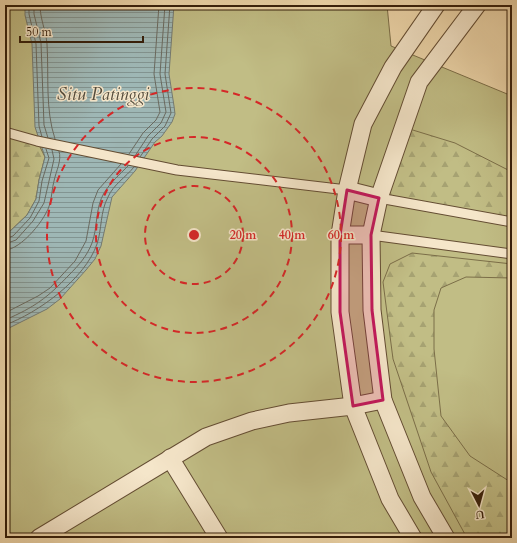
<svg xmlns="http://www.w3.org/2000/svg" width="517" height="543" viewBox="0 0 517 543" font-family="Cardo,serif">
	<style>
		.grass { fill: #c1bd85; stroke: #7b6e48 }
		.forest { fill: url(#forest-firs); stroke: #7b6e48 }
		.water { fill: url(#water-rules); stroke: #747a71 }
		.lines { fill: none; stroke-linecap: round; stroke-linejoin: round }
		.shore { stroke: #6a6a60; stroke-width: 1 }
		.lane-casing { stroke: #644d33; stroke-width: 11 }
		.street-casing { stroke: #644d33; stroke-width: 19 }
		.lane { stroke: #f5e6ca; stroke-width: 9 }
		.street { stroke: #f5e6ca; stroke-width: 17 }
		.marked { fill: #c2185b; fill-opacity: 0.2; stroke: #c2185b; stroke-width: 3; stroke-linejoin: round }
		.ring { fill: none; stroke: #d62828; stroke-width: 2; stroke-dasharray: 7 5 }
		.labels { text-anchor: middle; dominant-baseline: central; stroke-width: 3; stroke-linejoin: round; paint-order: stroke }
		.water-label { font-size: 18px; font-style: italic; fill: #544c3d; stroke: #f5e6ca }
		.centre { fill: #d62828; stroke: #f5e6ca; stroke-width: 2 }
		.ring-label { font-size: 12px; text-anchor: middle; font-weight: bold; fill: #d62828; stroke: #f5e6ca; stroke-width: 3; stroke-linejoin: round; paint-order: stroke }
	</style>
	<defs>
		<pattern id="forest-firs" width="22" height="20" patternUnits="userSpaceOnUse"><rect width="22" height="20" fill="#c1bd85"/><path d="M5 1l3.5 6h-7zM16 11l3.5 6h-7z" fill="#a6a272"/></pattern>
		<pattern id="water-rules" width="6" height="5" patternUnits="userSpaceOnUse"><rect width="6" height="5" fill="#9eb7b5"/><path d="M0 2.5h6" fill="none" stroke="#829491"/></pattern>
	</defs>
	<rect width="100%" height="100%" fill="#f0d9ad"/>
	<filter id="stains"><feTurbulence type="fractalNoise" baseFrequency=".005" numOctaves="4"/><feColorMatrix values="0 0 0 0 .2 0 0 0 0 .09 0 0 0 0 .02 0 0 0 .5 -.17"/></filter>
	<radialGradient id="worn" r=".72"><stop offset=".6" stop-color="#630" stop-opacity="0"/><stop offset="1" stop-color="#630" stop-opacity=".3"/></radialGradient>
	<path class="grass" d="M5 5H387L391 46 512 96V538H5Z"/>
	<g class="forest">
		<path d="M403 127 455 143 512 172V222L379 198Z"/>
		<path d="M5 132 37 141 45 157 39 180 36 199 27 215 5 236Z"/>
		<path d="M412 253 512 264V278L466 277 441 288 434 310V349L441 416 470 456 512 483V538H467L431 472 393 359 383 282 390 264Z"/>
	</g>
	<path class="water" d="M25 5H174L169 74 174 106 175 114 172 122 162 136 155 142 135 171 112 197 101 246 95 259 86 270 60 299 47 309 5 330V236L27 215 36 199 39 180 45 157 35 127 32 44 25 15Z"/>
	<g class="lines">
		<g class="shore">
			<path d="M29 5V14L36 44 39 126 42 137"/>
			<path d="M34 5V14L41 43 44 125 48 138"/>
			<path d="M40 5C40 19 46 31 47 44 49 76 45 109 55 139"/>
			<path d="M129 154 143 133 156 120 160 112 154 74 159 5"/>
			<path d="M135 156 148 136 161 123 166 112 160 74 165 5"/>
			<path d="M140 157 152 139 165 126 171 113 165 74 170 5"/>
			<path d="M5 239 13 236 30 218 39 201 42 181 49 158 46 149"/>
			<path d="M5 244 16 240 33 221 44 203 54 159 52 150"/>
			<path d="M5 250C21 250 47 218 50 203 52 196 52 188 54 181 56 171 62 161 59 151"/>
			<path d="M5 313 38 296 50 288 75 261 86 241 93 203 98 190 121 164"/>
			<path d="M5 320C35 307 47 298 69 275 79 265 87 256 92 243 98 227 95 208 104 193 110 183 120 174 128 166"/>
			<path d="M5 325C38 313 85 279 97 244 102 229 100 212 108 197 113 185 126 177 134 167"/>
		</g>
		<g class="lane-casing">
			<g id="lane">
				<path d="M5 132 37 141 177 170 347 190"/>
				<path d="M379 198 512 222"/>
				<path d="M371 235 512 254"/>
			</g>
		</g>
		<g class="street-casing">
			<g id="street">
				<path d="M347 190 379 198"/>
				<path d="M340 235H371"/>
				<path d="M170 458 219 538"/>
				<path d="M39 538 206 437 252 421 289 413 353 406 383 400"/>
				<path d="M413 538 390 499 353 406 340 312V235L347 190 363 124 393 67 436 5"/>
				<path d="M446 538 422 497 383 400 372 310 371 235 379 198 419 82 477 5"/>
			</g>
		</g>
		<use href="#lane" class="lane"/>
		<use href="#street" class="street"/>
	</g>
	<path class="marked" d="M347 190 379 198 371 235 372 310 383 400 353 406 340 312V235Z"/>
	<g class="ring">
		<circle cx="194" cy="235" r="49"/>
		<circle cx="194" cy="235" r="98"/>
		<circle cx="194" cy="235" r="147"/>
	</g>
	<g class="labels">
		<g class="water-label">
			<text x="103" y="94">Situ Patinggi</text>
		</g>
	</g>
	<circle cx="194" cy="235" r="6" class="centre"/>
	<g class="ring-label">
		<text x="243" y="239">20 m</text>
		<text x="292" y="239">40 m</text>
		<text x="341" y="239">60 m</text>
	</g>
	<rect width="517" height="543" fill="none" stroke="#f0d9ad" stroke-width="20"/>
	<rect x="6" y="6" width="505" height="531" fill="none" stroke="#351e0a" stroke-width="2"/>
	<rect x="10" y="10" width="497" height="523" fill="none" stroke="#351e0a"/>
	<g transform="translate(479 505) rotate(174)" stroke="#f5e6ca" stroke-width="3" paint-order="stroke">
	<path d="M0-3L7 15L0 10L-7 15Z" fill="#351e0a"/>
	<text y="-6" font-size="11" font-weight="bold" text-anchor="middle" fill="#351e0a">U</text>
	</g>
	<path d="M20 36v6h123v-6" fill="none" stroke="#351e0a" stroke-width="2"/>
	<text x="26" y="36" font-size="12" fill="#351e0a" stroke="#f5e6ca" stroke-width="3" paint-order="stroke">50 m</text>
	<rect width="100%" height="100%" filter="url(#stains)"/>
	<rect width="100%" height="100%" fill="url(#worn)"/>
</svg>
